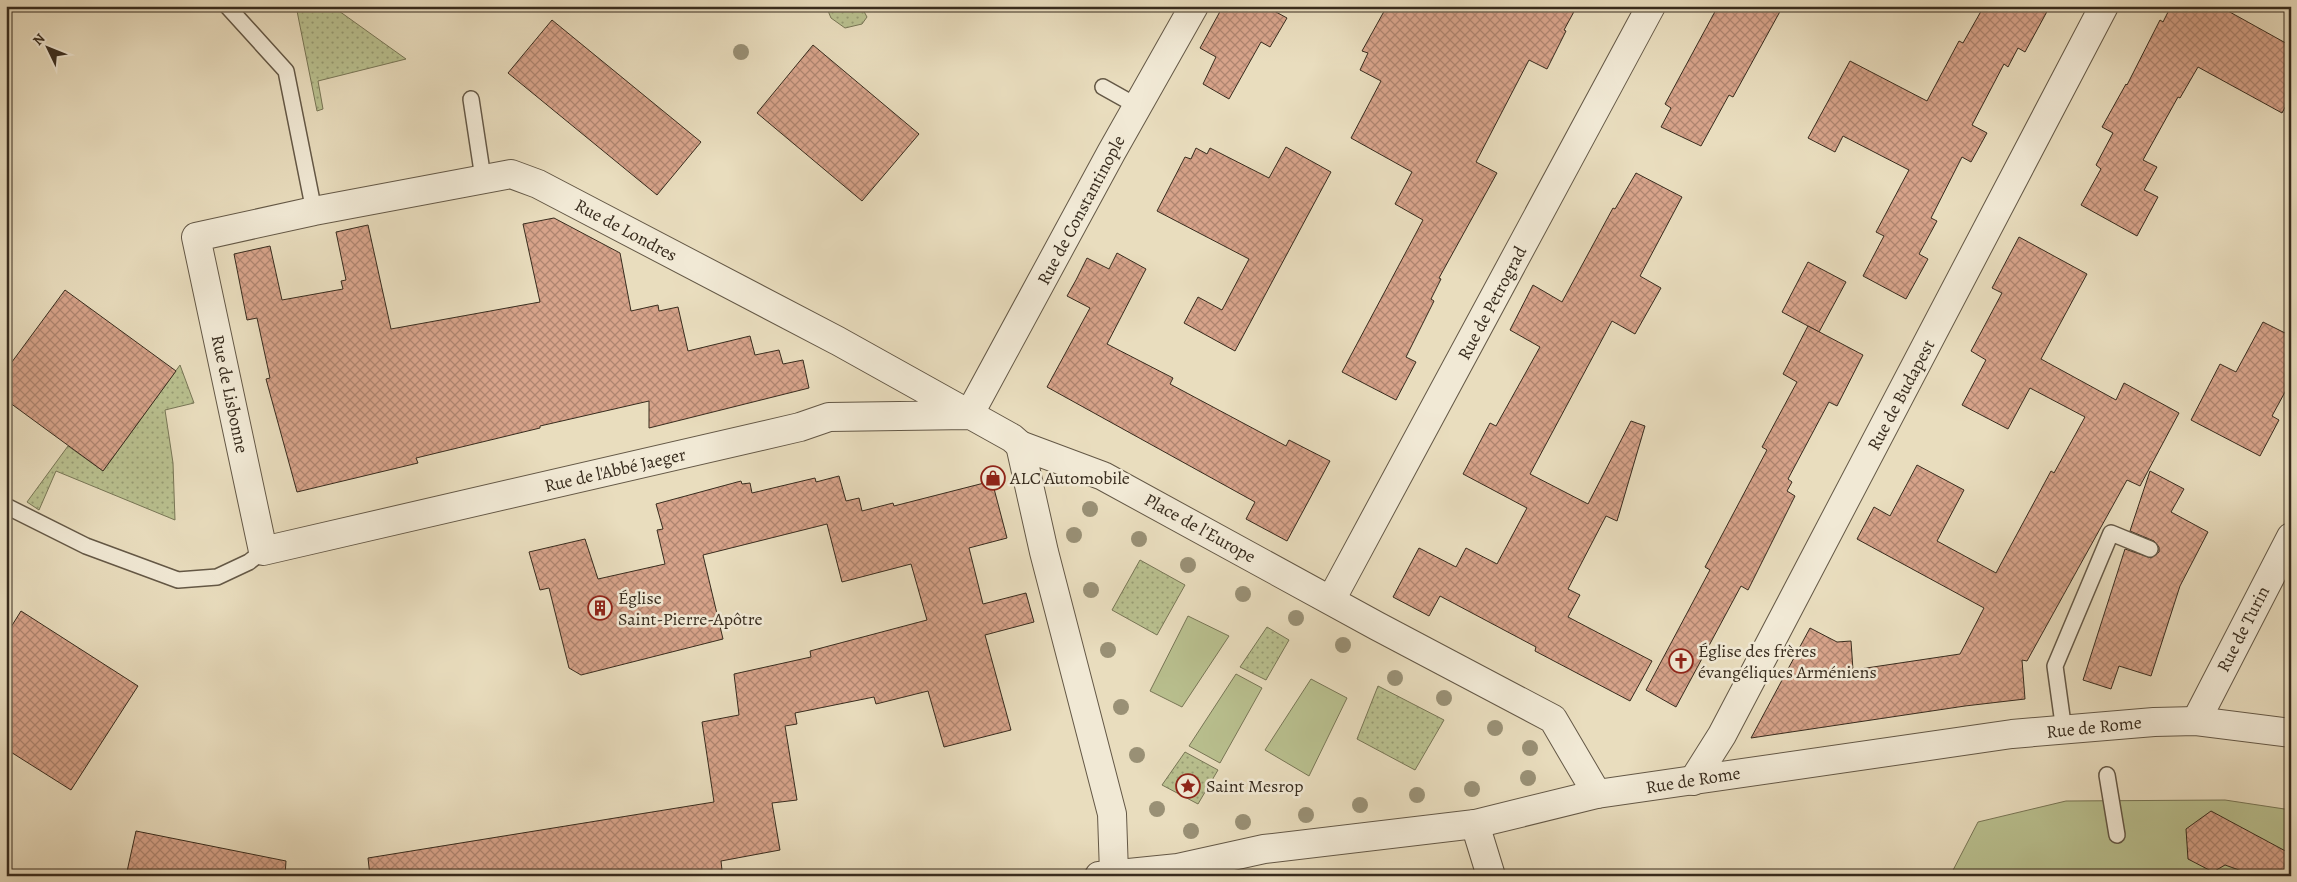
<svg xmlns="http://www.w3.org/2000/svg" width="2297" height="882" viewBox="0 0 2297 882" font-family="Alegreya,serif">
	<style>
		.green { fill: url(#green-dots); stroke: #787656 }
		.pitch { fill: #b9c08f; stroke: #787656 }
		.building { fill: url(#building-cross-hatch); stroke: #382c1e }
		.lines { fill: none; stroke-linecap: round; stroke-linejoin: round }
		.service-casing { stroke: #645846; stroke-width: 18 }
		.minor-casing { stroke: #645846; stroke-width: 30 }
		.service { stroke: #f1e9d5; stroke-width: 15 }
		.minor { stroke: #f1e9d5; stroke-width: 28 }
		.tree { fill: #999075 }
		.labels { text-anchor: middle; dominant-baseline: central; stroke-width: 5; stroke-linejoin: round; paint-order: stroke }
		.street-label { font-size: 18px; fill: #382c1e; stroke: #f1e9d5 }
		.poi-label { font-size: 18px; fill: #382c1e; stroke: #f1e9d5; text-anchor: start }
	</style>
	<defs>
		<pattern id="green-dots" width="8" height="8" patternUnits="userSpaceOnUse" patternTransform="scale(1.25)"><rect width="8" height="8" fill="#b9c08f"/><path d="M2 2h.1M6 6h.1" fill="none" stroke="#979c74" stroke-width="1.8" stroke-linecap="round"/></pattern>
		<pattern id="building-cross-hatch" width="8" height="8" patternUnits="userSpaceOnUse" patternTransform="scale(1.25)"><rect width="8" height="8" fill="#d7a38a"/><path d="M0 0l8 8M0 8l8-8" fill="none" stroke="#af8570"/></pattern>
	</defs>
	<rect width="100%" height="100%" fill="#e9ddbe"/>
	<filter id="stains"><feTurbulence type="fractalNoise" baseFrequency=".004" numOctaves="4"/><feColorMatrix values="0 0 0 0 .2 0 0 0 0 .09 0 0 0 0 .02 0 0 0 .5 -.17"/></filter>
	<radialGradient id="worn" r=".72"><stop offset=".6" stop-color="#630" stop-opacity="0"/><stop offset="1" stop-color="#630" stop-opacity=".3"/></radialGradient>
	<g class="green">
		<path d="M296 6H332L406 59 318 81 323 109 317 111Z"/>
		<path d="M826 6H861L867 17 862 24 845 28 831 18Z"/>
		<path d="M180 365 194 403 165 410 173 463 175 520 56 471 39 510 27 502 68 446 103 471Z"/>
		<path d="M1140 560 1185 585 1157 635 1112 610Z"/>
		<path d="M1267 627 1289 640 1266 680 1240 667Z"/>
		<path d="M1378 686 1444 720 1415 770 1357 739Z"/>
		<path d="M1185 752 1218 770 1198 804 1162 785Z"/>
	</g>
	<g class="pitch">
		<path d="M1188 616 1229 636 1182 707 1150 691Z"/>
		<path d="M1236 674 1262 688 1220 763 1189 746Z"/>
		<path d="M1311 679 1347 698 1309 776 1265 750Z"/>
		<path d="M2225 800 2291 810V876H1950L1978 822 2066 801Z"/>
	</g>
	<g class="building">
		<path d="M1223 6H1265L1287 18 1270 47 1261 42 1229 99 1203 84 1216 57 1200 48Z"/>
		<path d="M1387 6H1577L1564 30 1566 31 1547 69 1529 60 1476 162 1497 173 1439 278 1441 279 1431 299 1434 301 1406 357 1416 362 1396 400 1342 372 1423 220 1395 204 1412 172 1351 138 1381 81 1360 70 1368 53 1362 51Z"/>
		<path d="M1718 6H1783L1733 97 1729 95 1701 146 1661 127 1671 108 1665 104Z"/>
		<path d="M1984 6H2050L2025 52 2018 48 2008 67 2004 64 1972 125 1987 133 1971 162 1962 157 1931 218 1937 221 1919 254 1928 259 1906 299 1863 276 1884 236 1876 232 1909 170 1843 136 1835 152 1808 138 1850 61 1927 101 1959 41 1963 43Z"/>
		<path d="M2171 6H2219L2291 46V96L2282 113 2198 67 2180 98 2178 97 2143 160 2157 167 2144 190 2158 197 2137 236 2081 205 2101 169 2096 165 2113 133 2102 127 2126 84 2127 85 2160 20 2163 22Z"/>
		<path d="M552 20 701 142 657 195 508 73Z"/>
		<path d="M813 45 919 134 862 201 757 113Z"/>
		<path d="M1286 147 1331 172 1235 351 1184 323 1198 297 1222 310 1249 259 1157 211 1185 157 1191 159 1196 148 1207 154 1210 148 1269 178Z"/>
		<path d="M1636 173 1682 197 1640 276 1661 288 1635 334 1612 321 1530 474 1588 504 1631 421 1645 426 1617 521 1606 516 1568 589 1580 595 1568 617 1652 661 1630 701 1535 651 1536 647 1440 596 1429 616 1393 597 1419 548 1456 567 1466 548 1497 564 1527 508 1463 474 1490 423 1496 426 1540 347 1510 330 1533 285 1562 302 1613 208 1615 209Z"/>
		<path d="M554 218 620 253 631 311 658 305 659 311 678 307 688 351 750 336 755 355 779 350 783 364 803 360 809 388 649 428V401L540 426V428L416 458 418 463 297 492 266 379 270 378 257 318 247 320 234 254 270 246 282 300 343 289 341 281 346 280 336 232 368 225 391 329 540 302 523 224Z"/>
		<path d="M2019 237 2087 274 2041 359 2116 400 2124 383 2179 413 2140 486 2127 480 2027 661 2022 660 2025 699 1965 706 1751 738 1810 628 1837 642 1851 641 1853 670 1960 654 1984 608 1857 539 1874 507 1890 516 1917 465 1964 490 1937 541 1996 573 2051 471 2054 473 2085 417 2030 388 2008 429 1962 405 1986 360 1971 351 2002 293 1992 288Z"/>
		<path d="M1117 253 1146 269 1107 344 1173 378 1170 384 1286 446 1289 440 1330 461 1287 541 1246 519 1255 502 1047 387 1090 308 1067 296 1076 280 1087 258 1109 269Z"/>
		<path d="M1808 262 1846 282 1819 332 1782 312Z"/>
		<path d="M65 290 176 371 103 471 6 400V370Z"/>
		<path d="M2263 322 2291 336V381L2272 416 2279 420 2260 456 2191 420 2220 364 2236 372Z"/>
		<path d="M1808 326 1863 355 1837 406 1829 402 1788 479 1792 482 1787 491 1795 496 1748 590 1741 586 1676 707 1646 690 1710 570 1705 567 1767 450 1762 447 1797 382 1783 374Z"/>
		<path d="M2150 471 2184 489 2171 512 2208 532 2180 586 2151 676 2119 666 2111 689 2083 680 2125 549 2151 558 2159 552V547L2154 541 2130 531Z"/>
		<path d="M839 476 846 501 859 498 862 511 893 503 894 506 992 481 1007 538 969 548 983 604 1026 593 1034 622 985 635 1011 730 944 747 928 691 876 704 874 697 795 713 797 724 785 726 797 800 772 803 780 850 721 861 722 870 688 876H370L368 858 714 802 702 722 739 715 734 674 811 657 810 651 927 620 911 564 842 582 827 524 703 555 723 639 581 675 569 668 549 588 540 590 529 552 585 539 598 579 665 564 657 530 663 529 656 504 741 481 742 484 750 483 752 493 815 478 816 482Z"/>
		<path d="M21 611 138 686 71 790 6 749V635Z"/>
		<path d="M2211 811 2291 854V876H2256L2225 865 2213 872 2188 859 2186 829Z"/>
		<path d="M136 831 286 861 285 876H126Z"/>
	</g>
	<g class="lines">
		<g class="service-casing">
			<g id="service">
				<path d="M227 6 286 71 314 211"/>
				<path d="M1103 87 1137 106"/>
				<path d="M471 99 483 178"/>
				<path d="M6 506 86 546 178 580 217 577 249 562 263 551"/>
				<path d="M2064 731 2055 666 2111 533 2150 549"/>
				<path d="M2107 775 2117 835"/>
			</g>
		</g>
		<g class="minor-casing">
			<g id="minor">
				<path d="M969 415 829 417 800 427 263 551 196 237 314 211 511 174 538 184 838 341 1012 438 1020 445"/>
				<path d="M969 415 1111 153 1194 6"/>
				<path d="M1331 600 1651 6"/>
				<path d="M2196 721 2291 537"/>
				<path d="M1693 781 1722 735 2104 6"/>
				<path d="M1475 824 1491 876"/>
				<path d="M1114 873 1112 814 1044 552 1020 445 1103 476 1377 626 1553 719 1597 794"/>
				<path d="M1099 876 1178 868 1264 849 1475 824 1597 794 2012 734 2154 722 2196 721 2291 733"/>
			</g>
		</g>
		<use href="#service" class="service"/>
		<use href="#minor" class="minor"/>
	</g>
	<g class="tree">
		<circle cx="741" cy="52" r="8"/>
		<circle cx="1090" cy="509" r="8"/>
		<circle cx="1074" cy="535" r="8"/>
		<circle cx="1139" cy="539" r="8"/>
		<circle cx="1188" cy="565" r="8"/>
		<circle cx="1091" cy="590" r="8"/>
		<circle cx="1243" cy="594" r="8"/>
		<circle cx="1296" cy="618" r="8"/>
		<circle cx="1343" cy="645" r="8"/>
		<circle cx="1108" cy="650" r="8"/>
		<circle cx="1395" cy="678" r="8"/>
		<circle cx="1444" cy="698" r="8"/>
		<circle cx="1121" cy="707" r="8"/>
		<circle cx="1495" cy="728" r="8"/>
		<circle cx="1530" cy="748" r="8"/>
		<circle cx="1137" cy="755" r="8"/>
		<circle cx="1528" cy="778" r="8"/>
		<circle cx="1472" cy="789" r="8"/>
		<circle cx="1417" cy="795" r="8"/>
		<circle cx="1360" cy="805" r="8"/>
		<circle cx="1157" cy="809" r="8"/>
		<circle cx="1306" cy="815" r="8"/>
		<circle cx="1243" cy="822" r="8"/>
		<circle cx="1191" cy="831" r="8"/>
	</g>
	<defs>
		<g id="shop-ring" transform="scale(1.25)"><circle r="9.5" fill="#f1e9d5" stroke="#8f2418" stroke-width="1.5"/><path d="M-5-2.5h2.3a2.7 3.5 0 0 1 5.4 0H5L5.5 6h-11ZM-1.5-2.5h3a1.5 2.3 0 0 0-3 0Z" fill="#8f2418"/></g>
		<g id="building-ring" transform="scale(1.25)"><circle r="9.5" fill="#f1e9d5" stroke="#8f2418" stroke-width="1.5"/><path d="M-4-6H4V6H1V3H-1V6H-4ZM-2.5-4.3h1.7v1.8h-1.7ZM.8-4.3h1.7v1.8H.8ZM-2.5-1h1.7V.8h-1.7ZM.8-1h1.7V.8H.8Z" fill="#8f2418"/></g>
		<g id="church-ring" transform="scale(1.25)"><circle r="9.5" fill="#f1e9d5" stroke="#8f2418" stroke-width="1.5"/><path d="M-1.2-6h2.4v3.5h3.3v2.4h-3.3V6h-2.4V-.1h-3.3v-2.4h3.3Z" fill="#8f2418"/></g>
		<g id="sight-ring" transform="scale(1.25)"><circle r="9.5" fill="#f1e9d5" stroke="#8f2418" stroke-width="1.5"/><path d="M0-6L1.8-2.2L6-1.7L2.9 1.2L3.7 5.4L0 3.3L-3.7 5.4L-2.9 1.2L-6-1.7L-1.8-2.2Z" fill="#8f2418"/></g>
	</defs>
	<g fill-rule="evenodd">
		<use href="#shop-ring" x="993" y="478"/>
		<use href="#building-ring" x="600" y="608"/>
		<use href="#church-ring" x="1681" y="661"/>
		<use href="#sight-ring" x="1188" y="786"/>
	</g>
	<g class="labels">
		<g class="street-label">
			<text transform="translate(1081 210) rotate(-62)">Rue de Constantinople</text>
			<text transform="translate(626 230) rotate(28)">Rue de Londres</text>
			<text transform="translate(1492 303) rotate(-62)">Rue de Petrograd</text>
			<text transform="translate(230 394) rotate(78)">Rue de Lisbonne</text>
			<text transform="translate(1901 395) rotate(-62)">Rue de Budapest</text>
			<text transform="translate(615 470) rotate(-13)">Rue de l'Abbé Jaeger</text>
			<text transform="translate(1200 528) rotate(29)">Place de l'Europe</text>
			<text transform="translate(2243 629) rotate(-63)">Rue de Turin</text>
			<text transform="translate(2094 727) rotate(-6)">Rue de Rome</text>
			<text transform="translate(1693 780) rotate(-9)">Rue de Rome</text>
		</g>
		<g class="poi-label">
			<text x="1010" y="478">ALC Automobile</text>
			<text x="618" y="598">Église<tspan x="618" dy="21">Saint-Pierre-Apôtre</tspan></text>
			<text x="1698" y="651">Église des frères<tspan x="1698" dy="21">évangéliques Arméniens</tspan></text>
			<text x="1206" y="786">Saint Mesrop</text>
		</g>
	</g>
	<rect width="2297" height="882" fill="none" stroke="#e9ddbe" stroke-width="25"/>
	<rect x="8" y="8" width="2282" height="867" fill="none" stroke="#382c1e" stroke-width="2.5"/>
	<rect x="12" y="12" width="2272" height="857" fill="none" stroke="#382c1e"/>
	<g transform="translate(48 48) rotate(313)" stroke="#f1e9d5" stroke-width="4" paint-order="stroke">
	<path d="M0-4L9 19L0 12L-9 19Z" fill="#382c1e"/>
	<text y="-8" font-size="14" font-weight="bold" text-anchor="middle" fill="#382c1e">N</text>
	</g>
	<rect width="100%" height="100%" filter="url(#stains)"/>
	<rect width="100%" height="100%" fill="url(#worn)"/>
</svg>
